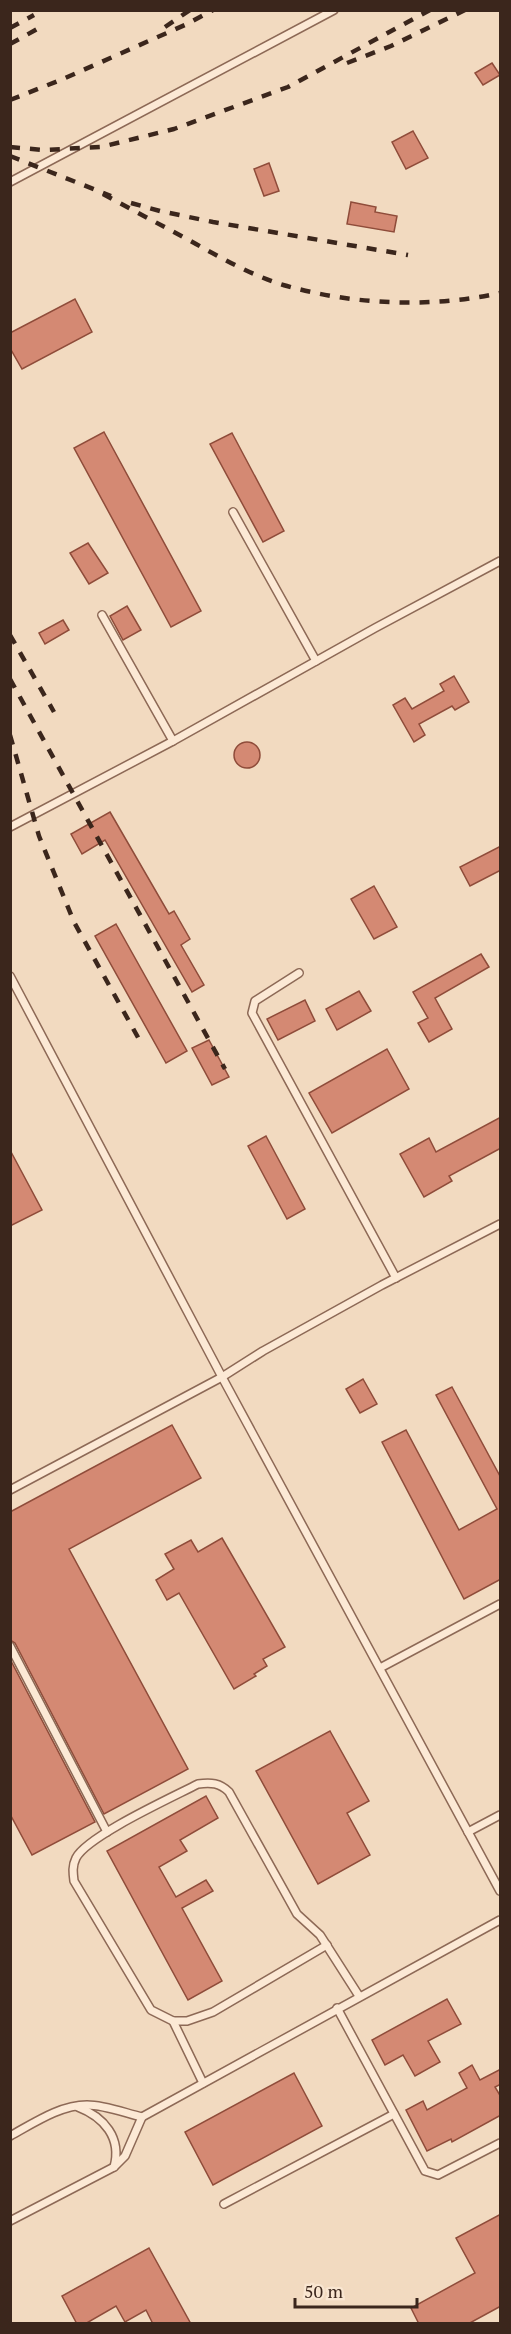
<svg xmlns="http://www.w3.org/2000/svg" width="511" height="2334" viewBox="0 0 511 2334" font-family="'PT Serif',serif">
	<style>
		.building { fill: #d48973; stroke: #8f4c3a; stroke-width: 1.5 }
		.lines { fill: none; stroke-linecap: round; stroke-linejoin: round }
		.lane-casing { stroke: #8d6956; stroke-width: 10 }
		.lane { stroke: #fce9d5; stroke-width: 7 }
		.rail { stroke: #3b261c; stroke-width: 4.5; stroke-dasharray: 10 10; stroke-linecap: butt }
	</style>
	<rect width="100%" height="100%" fill="#f2dac0"/>
	<g class="building">
		<path d="M492 63 500 75 483 85 475 73Z"/>
		<path d="M413 131 428 158 406 169 392 142Z"/>
		<path d="M269 163 279 191 264 196 254 169Z"/>
		<path d="M351 202 376 207 375 212 397 216 394 232 347 224Z"/>
		<path d="M75 299 92 332 22 369 10 348V333Z"/>
		<path d="M104 432 201 611 171 627 74 448Z"/>
		<path d="M232 433 284 531 263 542 210 444Z"/>
		<path d="M88 543 108 573 89 584 70 553Z"/>
		<path d="M127 606 141 630 123 640 110 616Z"/>
		<path d="M63 620 69 630 45 644 39 633Z"/>
		<path d="M454 676 469 702 455 710 452 706 419 724 425 735 414 742 393 705 405 698 412 709 444 691 440 684Z"/>
		<circle cx="247" cy="755" r="13"/>
		<path d="M110 812 169 914 174 911 190 939 181 945 204 985 192 992 105 840 82 854 71 834Z"/>
		<path d="M501 846V870L470 886 460 867Z"/>
		<path d="M374 886 397 927 374 939 351 899Z"/>
		<path d="M116 924 187 1051 166 1063 95 936Z"/>
		<path d="M481 954 489 967 435 998 452 1029 429 1042 418 1023 428 1018 413 992Z"/>
		<path d="M359 991 371 1011 337 1030 326 1009Z"/>
		<path d="M305 1000 315 1021 278 1040 267 1019Z"/>
		<path d="M209 1040 229 1077 212 1085 192 1048Z"/>
		<path d="M387 1049 409 1089 332 1133 309 1093Z"/>
		<path d="M501 1117V1148L449 1176 452 1181 424 1197 400 1154 429 1138 436 1152Z"/>
		<path d="M266 1136 305 1209 287 1219 248 1146Z"/>
		<path d="M10 1150 42 1210 10 1226Z"/>
		<path d="M363 1379 377 1404 360 1413 346 1389Z"/>
		<path d="M452 1387 501 1478V1579L464 1599 382 1442 406 1430 459 1530 497 1509 436 1395Z"/>
		<path d="M172 1425 201 1478 69 1549 188 1769 104 1814 15 1643 10 1640V1512Z"/>
		<path d="M222 1538 285 1647 263 1659 267 1666 254 1674 256 1676 234 1689 179 1593 167 1600 156 1580 174 1569 165 1554 191 1540 198 1552Z"/>
		<path d="M10 1659 95 1822 32 1855 10 1814Z"/>
		<path d="M330 1731 369 1801 347 1813 370 1855 318 1884 256 1771Z"/>
		<path d="M206 1796 218 1818 180 1840 187 1851 159 1867 176 1897 206 1880 213 1891 182 1908 222 1981 188 2000 107 1851Z"/>
		<path d="M447 1999 461 2024 428 2041 440 2062 415 2076 403 2055 385 2065 372 2040Z"/>
		<path d="M472 2065 480 2080 501 2069V2084L495 2087 501 2097V2115L452 2142 451 2139 427 2151 406 2110 423 2101 427 2110 467 2088 459 2073Z"/>
		<path d="M294 2073 322 2126 213 2185 185 2132Z"/>
		<path d="M501 2214V2306L468 2324H419L411 2308 475 2273 456 2238Z"/>
		<path d="M149 2248 191 2324H153L146 2310 125 2322 116 2306 85 2324H77L62 2296Z"/>
	</g>
	<g class="lines">
		<g class="lane-casing">
			<g id="lane">
				<path d="M10 182 334 10"/>
				<path d="M233 512 316 661"/>
				<path d="M102 615 173 741"/>
				<path d="M10 827 173 741 375 628 500 561"/>
				<path d="M299 973 255 1001 252 1013 396 1278"/>
				<path d="M10 976 222 1377 500 1891"/>
				<path d="M10 1490 222 1377 263 1351 382 1285 500 1224"/>
				<path d="M10 1646 107 1832"/>
				<path d="M380 1668 500 1604"/>
				<path d="M468 1832 500 1815"/>
				<path d="M337 2008 425 2171 438 2175 500 2143"/>
				<path d="M173 2021H187L213 2012 327 1945"/>
				<path d="M203 2083 173 2021 151 2010 74 1881C73 1873 72 1866 76 1858 87 1836 173 1797 198 1784 211 1782 220 1783 229 1792L297 1914 320 1935 359 1996"/>
				<path d="M78 2107C104 2117 122 2138 114 2167"/>
				<path d="M10 2136C34 2123 60 2105 87 2105 105 2105 125 2113 142 2117"/>
				<path d="M224 2204 394 2114"/>
				<path d="M10 2221 114 2167 125 2156 142 2117 500 1920"/>
			</g>
		</g>
		<use href="#lane" class="lane"/>
		<g class="rail">
			<path d="M165 27 190 10"/>
			<path d="M10 28 34 15"/>
			<path d="M10 44 41 27"/>
			<path d="M347 63 391 46 465 10"/>
			<path d="M10 100 63 79 187 24 213 10"/>
			<path d="M10 147 43 150 101 147 174 129 288 87 430 10"/>
			<path d="M10 156 111 196"/>
			<path d="M103 194C134 211 165 227 196 244 225 260 255 277 287 286 355 305 431 308 500 293"/>
			<path d="M131 203 160 211 213 222 408 255"/>
			<path d="M10 635 54 712"/>
			<path d="M10 679 225 1069"/>
			<path d="M10 735 39 836 74 922 140 1041"/>
		</g>
	</g>
	<rect width="511" height="2334" fill="none" stroke="#3b261c" stroke-width="24"/>
	<path d="M295 2298v9h122v-9" fill="none" stroke="#3b261c" stroke-width="3"/>
	<text x="304" y="2298" font-size="18" fill="#3b261c" stroke="#f9e6d1" stroke-width="4.5" paint-order="stroke">50 m</text>
</svg>
